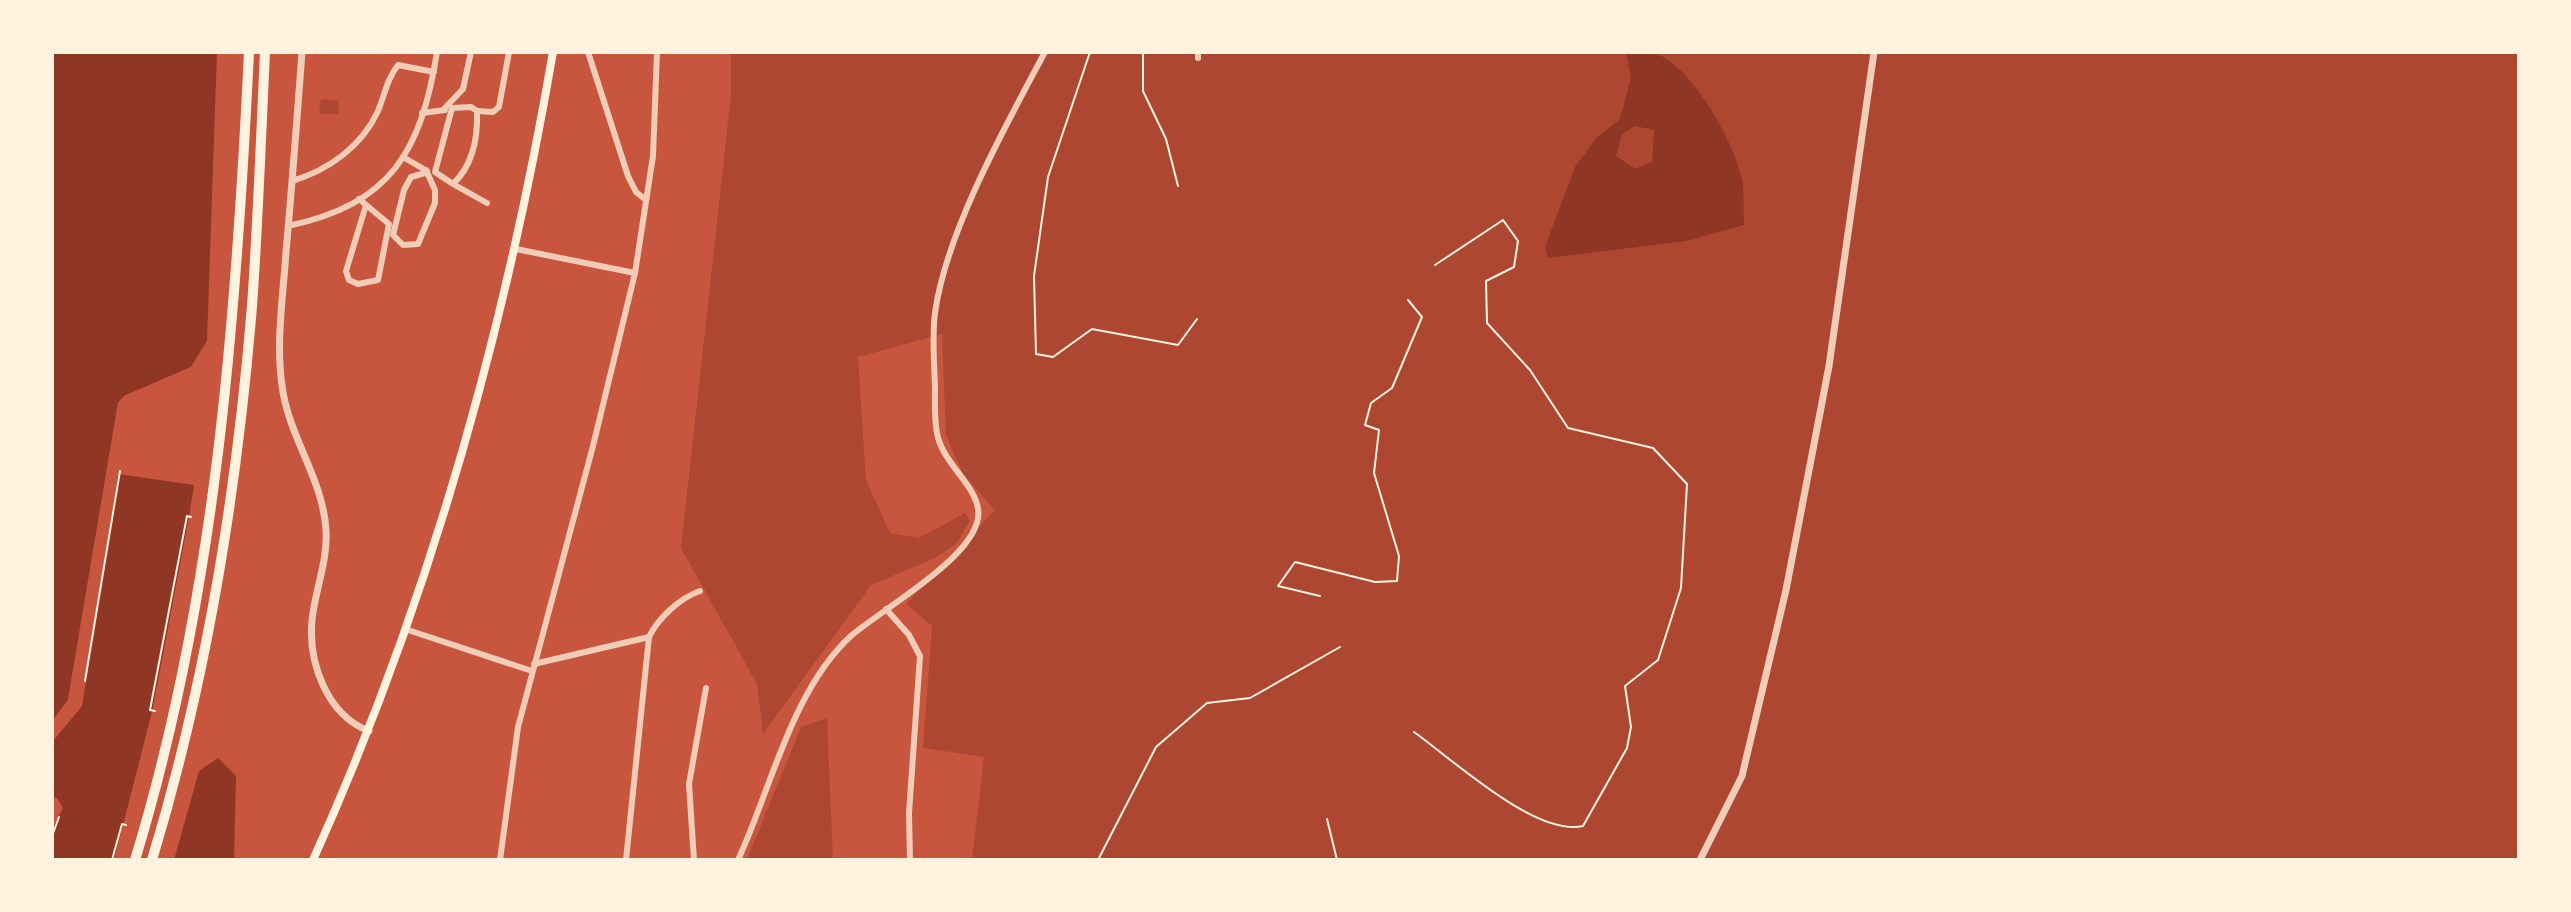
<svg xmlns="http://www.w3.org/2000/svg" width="2571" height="912" viewBox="0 0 2571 912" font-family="'Golos Text',sans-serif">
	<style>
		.green { fill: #ae4732 }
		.water { fill: #8f3625; fill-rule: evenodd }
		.pier { fill: #c8553d }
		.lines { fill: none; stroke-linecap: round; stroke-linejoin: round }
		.path { stroke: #fff3e0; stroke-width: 2 }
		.minor { stroke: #f1ccb7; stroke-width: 6 }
		.tertiary { stroke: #f1ccb7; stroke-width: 7 }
		.secondary { stroke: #fff3e0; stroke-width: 8 }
		.motorway { stroke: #fff3e0; stroke-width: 10 }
	</style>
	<rect width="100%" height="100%" fill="#c8553d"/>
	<g class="green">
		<path d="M731 52H2519V860H972L984 757 923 748 932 626 906 604 995 510 963 474 946 435 942 334 858 357 866 480 890 533 919 538 965 513 970 521 956 544 933 559 871 585 763 734 757 684 681 548 731 95Z"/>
		<path d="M321 99 339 101 338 114H319Z"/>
		<path d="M827 718 833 860H747L801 727Z"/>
	</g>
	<g class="water">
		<path d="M52 52H217L207 341 191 367 124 396 118 403 68 700 52 721Z"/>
		<path d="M1626 52C1634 52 1644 50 1651 52 1690 61 1732 139 1741 175 1745 190 1743 209 1744 225L1686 241 1548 258 1545 247 1575 167 1596 138 1620 119 1631 78ZM1635 126 1654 130 1652 162 1635 169 1616 156 1622 134Z"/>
		<path d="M118 474 194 485 189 517 152 712 114 860H52V830L63 808 57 798 52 797V742L82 706Z"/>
		<path d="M218 758 236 776 234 860H174L199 771Z"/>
	</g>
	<g class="pier">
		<path d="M207 341 206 351 193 370 126 399 121 405 72 701 69 709 52 725 68 700 118 403 124 396 191 367Z"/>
		<path d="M118 470 82 706 52 742V737L78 705 114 473Z"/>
	</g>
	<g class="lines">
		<g class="path">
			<path d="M1090 52 1048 177 1034 276 1036 354 1053 357 1092 329 1178 345 1197 319"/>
			<path d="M1143 52V91L1166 139 1178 186"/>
			<path d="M1320 596 1278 586 1295 562 1375 582 1397 581 1399 556 1374 473 1379 430 1365 425 1371 403 1392 388 1422 317 1408 300"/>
			<path d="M85 681 120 471"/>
			<path d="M155 711 150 710 187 516 191 517"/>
			<path d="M1414 732C1452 759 1536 837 1583 826L1627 748 1631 727 1625 686 1658 660 1681 588 1687 484 1653 448 1568 428 1530 370 1487 323 1486 281 1514 267 1518 241 1503 220 1435 265"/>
			<path d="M1327 819 1337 860"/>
			<path d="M52 836 59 817"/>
			<path d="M112 860 122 824 126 825"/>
			<path d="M1098 860 1156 747 1207 703 1250 698 1340 647"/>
		</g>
		<g class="minor">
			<path d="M588 52 628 176 636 192 646 200"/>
			<path d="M1198 58V52"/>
			<path d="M443 110 463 89 471 52"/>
			<path d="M477 111 493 112 499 107 509 52"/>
			<path d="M422 113 445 110"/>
			<path d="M403 157 427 171"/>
			<path d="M425 173 411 177 404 190 393 235 403 245 418 244 435 203V190L426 170"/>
			<path d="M292 181C329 170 362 146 378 111 385 94 387 79 398 65L434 72"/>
			<path d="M453 184 435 172 452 108 471 107 477 111C478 137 473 165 453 184L487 203"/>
			<path d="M359 199 389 224 378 280 358 284 349 280 346 271 366 205"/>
			<path d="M288 226C391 204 421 152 437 52"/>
			<path d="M516 249 635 273"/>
			<path d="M886 609 909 635 920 656 909 813 910 860"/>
			<path d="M408 630 532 671"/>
			<path d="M649 637C658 618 680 598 700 591"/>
			<path d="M534 664 649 637"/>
			<path d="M500 860 518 727 593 446 635 273 653 156 657 52"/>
			<path d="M626 860 649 637"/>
			<path d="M694 860 689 784 706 688"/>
			<path d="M738 860C771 789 792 689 852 635 884 608 972 559 978 518 983 489 942 465 937 433 934 418 935 401 935 385 934 362 932 336 935 313 946 232 1006 125 1045 52"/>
		</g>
		<g class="tertiary">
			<path d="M302 52C297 119 292 185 286 252 283 298 275 346 283 392 291 440 323 480 326 530 328 561 315 590 312 620 308 663 327 715 369 731"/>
			<path d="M1700 860 1742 776 1786 590 1829 366 1874 52"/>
		</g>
		<path class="secondary" d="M313 860C430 601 505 332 553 52"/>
		<g class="motorway">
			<path d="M135 860C215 598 236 324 249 52"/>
			<path d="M152 860C206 682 237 491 252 306 258 222 261 137 265 52"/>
		</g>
	</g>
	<rect width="2571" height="912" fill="none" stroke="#fff3e0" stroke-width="108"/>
</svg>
